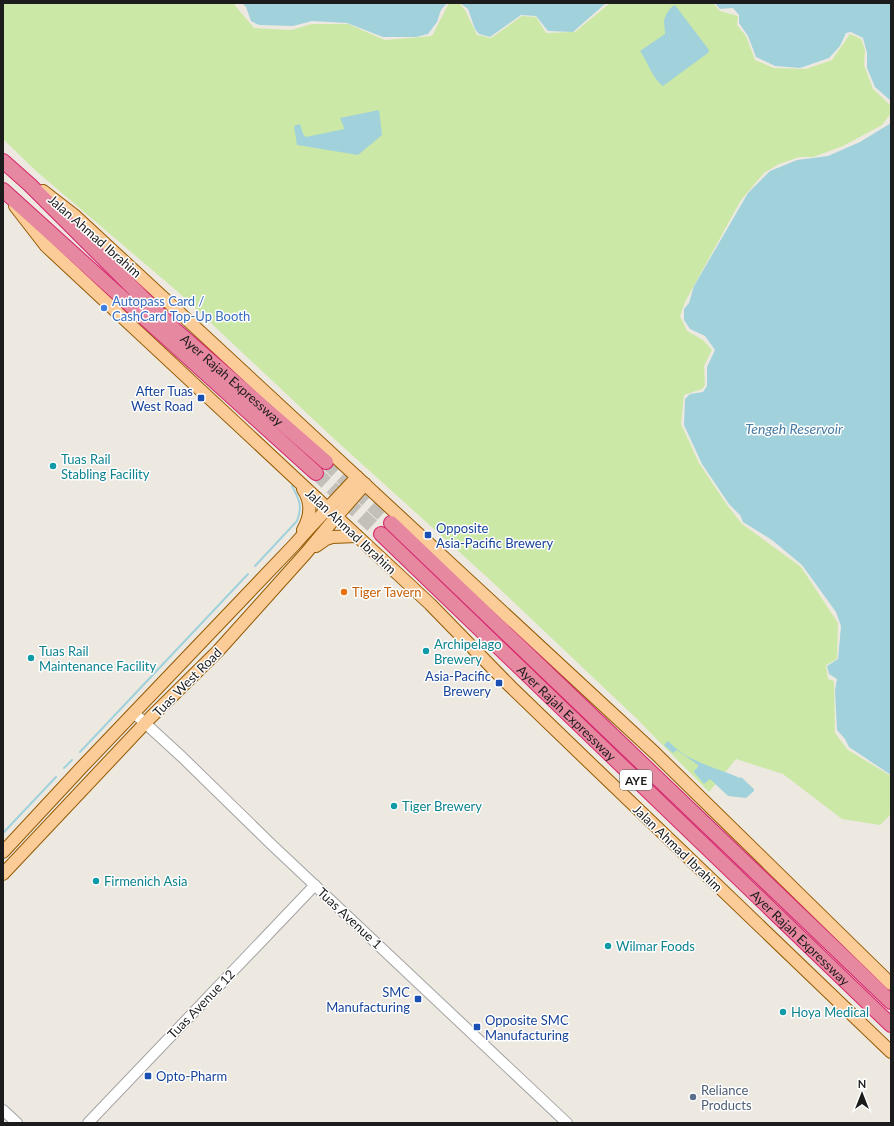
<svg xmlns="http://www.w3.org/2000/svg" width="894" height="1126" viewBox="0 0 894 1126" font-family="Lato,sans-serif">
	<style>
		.grass { fill: #cbe8a6 }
		.water { fill: #a1d2dc }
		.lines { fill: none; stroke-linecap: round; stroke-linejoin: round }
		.stream { stroke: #a1d2dc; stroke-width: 2 }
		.highway-tunnel { stroke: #c3c0ba; stroke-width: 14; stroke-dasharray: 14 7; stroke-linecap: butt }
		.minor-casing { stroke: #a3a3a3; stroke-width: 12 }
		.major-casing { stroke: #945a00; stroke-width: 14 }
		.highway-casing { stroke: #d6236b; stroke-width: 16 }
		.minor { stroke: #fff; stroke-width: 10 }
		.major { stroke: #fbcb98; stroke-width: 12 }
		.highway { stroke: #e6889f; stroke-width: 14 }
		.shop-dot { fill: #3f7fe0; stroke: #fff; stroke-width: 1.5 }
		.transit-dot { fill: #1a4fb4; stroke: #fff; stroke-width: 1.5 }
		.culture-dot { fill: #0f9aa8; stroke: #fff; stroke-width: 1.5 }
		.food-dot { fill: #e8710a; stroke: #fff; stroke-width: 1.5 }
		.service-dot { fill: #5c6f8a; stroke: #fff; stroke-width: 1.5 }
		.labels { text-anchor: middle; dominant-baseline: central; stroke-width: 3; stroke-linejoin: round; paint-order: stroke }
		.shield { fill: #fff; stroke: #606060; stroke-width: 1 }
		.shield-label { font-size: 12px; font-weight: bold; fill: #1c1c1c }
		.street-label { font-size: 13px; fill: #1c1c1c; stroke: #fff }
		.shop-label { font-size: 13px; fill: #366cbe; stroke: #fff; text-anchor: start }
		.transit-label { font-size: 13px; fill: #164399; stroke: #fff; text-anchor: end }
		.culture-label { font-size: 13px; fill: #0d838f; stroke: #fff; text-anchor: start }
		.food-label { font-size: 13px; fill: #c56008; stroke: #fff; text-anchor: start }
		.service-label { font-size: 13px; fill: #4e5e75; stroke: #fff; text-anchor: start }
		.water-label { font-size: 14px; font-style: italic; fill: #467aa3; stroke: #fff }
	</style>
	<rect width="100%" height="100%" fill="#ede9e1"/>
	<path class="grass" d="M3 3H233L254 28 291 30 312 24H348L385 40 432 36 449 3H459L465 10 477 35 491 38 522 16 536 17 546 33 575 32 610 3H713L720 11 738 16 737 25 746 36 755 60 774 68 806 69 832 60 850 34 861 39 865 50 864 65 873 89 891 106V113L882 125 843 146 813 157H799L779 164 764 173 741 200 685 302 680 316 687 331 703 340 712 350 704 366 705 385 702 389 684 395 681 424 699 463 727 505 742 524 801 567 838 623 837 659 826 665 828 679 834 681 835 733 848 750 891 776V814L880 825 842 819 783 774 736 759 709 792 636 718 487 577 331 436 177 291 36 171 3 139Z"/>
	<g class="water">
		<path d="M242 3H447L441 10 437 22 428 34 416 37H383L347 23 312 21 293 26 259 25 251 21 246 7Z"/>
		<path d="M460 3H606L573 32 548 31 536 16 521 15 490 37 479 34 475 29 468 9Z"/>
		<path d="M715 3H891V101L875 87 867 68V53L863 38 851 32 846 33 840 46 829 58 800 68 775 66 756 57 748 36 739 23V15L733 8 720 9Z"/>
		<path d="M675 5 709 50 708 53 663 86C652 78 648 62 640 51L665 34C665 29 664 25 664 21 665 15 670 7 675 5Z"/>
		<path d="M379 110 382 135 358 155 297 145 294 126 300 124 303 134 306 137 344 129 343 125 340 118Z"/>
		<path d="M891 123V775L849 747 845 739 837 730 835 690 837 679 829 674 827 666 838 659 841 626 836 612 802 565 772 540 743 522 740 515 729 504 702 464 684 425 685 399 690 394 703 392 707 386V367L715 350 705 336 690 329 684 320V309L689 303 694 286 748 193 770 171 797 160 828 156 860 142Z"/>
		<path d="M668 741C673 746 679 751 685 755 702 765 722 770 740 778L741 777 754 789V791L746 798 728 796 710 779 704 784 694 772V771L698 767V765L677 750 673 753 664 745Z"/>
	</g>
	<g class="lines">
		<g class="stream">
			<path d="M255 566 297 521C303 506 299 499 292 486"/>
			<path d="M80 752 248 574"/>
			<path d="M64 768 72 760"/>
			<path d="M3 833 56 777"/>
		</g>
		<g class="highway-tunnel">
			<path d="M326 462 391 523"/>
			<path d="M316 473 381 534"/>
		</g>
		<g class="minor-casing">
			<g id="minor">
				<path d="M134 713 182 757 271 844 567 1123"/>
				<path d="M3 1110 17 1123"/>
				<path d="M88 1123 315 885"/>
			</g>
		</g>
		<g class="major-casing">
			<g id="major">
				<path d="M43 191 74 215 655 753 891 984"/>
				<path d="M15 206 46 246 430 604 510 686 594 767 891 1052"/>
				<path d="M303 530C311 516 312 502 303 489"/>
				<path d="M316 546 326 539 332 537 357 536"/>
				<path d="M3 852 83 766 295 544C315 521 336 500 357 477"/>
				<path d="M3 874 150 718 218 651 306 553 336 517 365 484"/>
			</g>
		</g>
		<g class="highway-casing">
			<g id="highway">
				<path id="s1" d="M3 161 30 185 173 328 326 462"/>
				<path d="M3 190 316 473"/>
				<path d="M391 523 891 1002"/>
				<path id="s2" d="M381 534 891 1025"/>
			</g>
		</g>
		<use href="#minor" class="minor"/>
		<use href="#major" class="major"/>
		<use href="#highway" class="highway"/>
	</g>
	<circle class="shop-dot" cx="104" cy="308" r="4"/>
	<g class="transit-dot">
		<rect x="197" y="394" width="8" height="8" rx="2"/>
		<rect x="424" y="531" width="8" height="8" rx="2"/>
		<rect x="495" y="679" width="8" height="8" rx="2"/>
		<rect x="414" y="995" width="8" height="8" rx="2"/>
		<rect x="473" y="1023" width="8" height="8" rx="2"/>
		<rect x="144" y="1072" width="8" height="8" rx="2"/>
	</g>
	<g class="culture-dot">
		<circle cx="53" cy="466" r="4"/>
		<circle cx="426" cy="651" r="4"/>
		<circle cx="31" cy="658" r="4"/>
		<circle cx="394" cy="806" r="4"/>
		<circle cx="96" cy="881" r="4"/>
		<circle cx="608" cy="946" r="4"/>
		<circle cx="783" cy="1012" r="4"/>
	</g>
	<circle class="food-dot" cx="344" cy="592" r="4"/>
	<circle class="service-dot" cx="693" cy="1097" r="4"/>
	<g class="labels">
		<rect class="shield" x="620" y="770" width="32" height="20" rx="3"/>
		<g class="shield-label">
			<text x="636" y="780">AYE</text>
		</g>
		<g class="street-label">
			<text transform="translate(95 236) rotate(41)">Jalan Ahmad Ibrahim</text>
			<text stroke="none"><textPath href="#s1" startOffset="317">Ayer Rajah Expressway</textPath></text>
			<text transform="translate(351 531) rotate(43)">Jalan Ahmad Ibrahim</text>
			<text transform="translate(187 682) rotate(-45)">Tuas West Road</text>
			<text stroke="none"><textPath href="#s2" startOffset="258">Ayer Rajah Expressway</textPath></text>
			<text transform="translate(678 848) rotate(44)">Jalan Ahmad Ibrahim</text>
			<text transform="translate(350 918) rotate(43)">Tuas Avenue 1</text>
			<text stroke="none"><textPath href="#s2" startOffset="582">Ayer Rajah Expressway</textPath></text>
			<text transform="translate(201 1004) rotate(-46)">Tuas Avenue 12</text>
		</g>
		<g class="shop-label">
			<text x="112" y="301">Autopass Card /<tspan x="112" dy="15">CashCard Top-Up Booth</tspan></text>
		</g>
		<g class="transit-label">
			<text x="193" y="391">After Tuas<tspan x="193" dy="15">West Road</tspan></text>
			<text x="436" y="528" text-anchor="start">Opposite<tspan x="436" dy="15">Asia-Pacific Brewery</tspan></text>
			<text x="491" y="676">Asia-Pacific<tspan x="491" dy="15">Brewery</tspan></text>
			<text x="410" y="992">SMC<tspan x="410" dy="15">Manufacturing</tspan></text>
			<text x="485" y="1020" text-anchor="start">Opposite SMC<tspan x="485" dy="15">Manufacturing</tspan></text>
			<text x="156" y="1076" text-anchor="start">Opto-Pharm</text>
		</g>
		<g class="culture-label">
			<text x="61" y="459">Tuas Rail<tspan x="61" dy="15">Stabling Facility</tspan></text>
			<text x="434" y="644">Archipelago<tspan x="434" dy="15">Brewery</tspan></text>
			<text x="39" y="651">Tuas Rail<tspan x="39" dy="15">Maintenance Facility</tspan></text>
			<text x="402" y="806">Tiger Brewery</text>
			<text x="104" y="881">Firmenich Asia</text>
			<text x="616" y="946">Wilmar Foods</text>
			<text x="791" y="1012">Hoya Medical</text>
		</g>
		<g class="food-label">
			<text x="352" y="592">Tiger Tavern</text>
		</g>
		<g class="service-label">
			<text x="701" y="1090">Reliance<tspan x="701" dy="15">Products</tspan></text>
		</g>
		<g class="water-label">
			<text x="794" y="428">Tengeh Reservoir</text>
		</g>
	</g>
	<rect width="894" height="1126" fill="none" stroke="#1c1c1c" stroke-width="8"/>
	<g transform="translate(862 1094)" stroke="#ffffff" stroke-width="3" paint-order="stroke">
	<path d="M0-3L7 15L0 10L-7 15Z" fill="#1c1c1c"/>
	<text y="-6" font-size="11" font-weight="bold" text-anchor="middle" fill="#1c1c1c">N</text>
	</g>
</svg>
